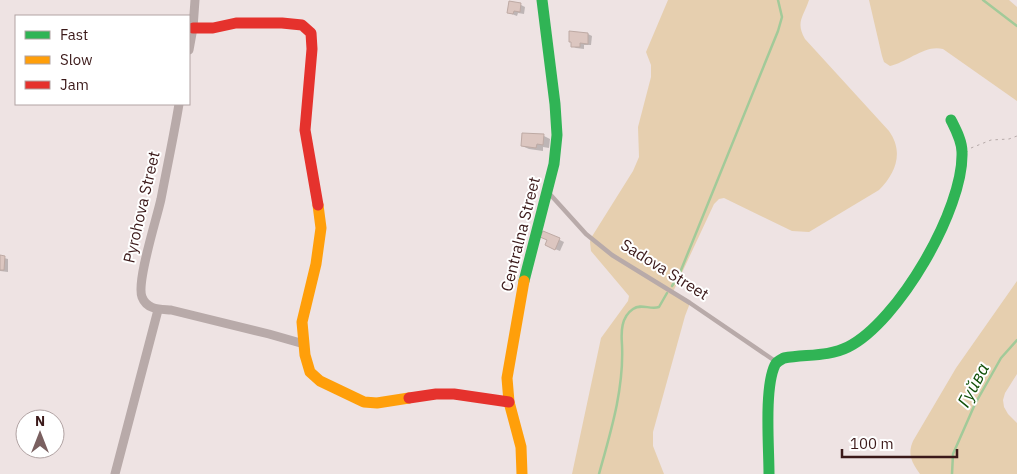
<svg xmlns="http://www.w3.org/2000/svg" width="1017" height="474" viewBox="0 0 1017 474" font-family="'IBM Plex Sans',sans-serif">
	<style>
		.green { fill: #e6cfaf }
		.shadow { fill: #0003 }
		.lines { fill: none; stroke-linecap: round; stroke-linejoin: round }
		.stream { stroke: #a2ca99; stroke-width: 2.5 }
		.building { fill: #dcc6c0; stroke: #beaaa4 }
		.path { stroke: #b6aaa9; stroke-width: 1; stroke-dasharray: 2.5 4; stroke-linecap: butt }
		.lane { stroke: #b8aaa9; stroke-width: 4.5 }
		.street { stroke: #b8aaa9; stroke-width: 9 }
		.fast { stroke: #30b455; stroke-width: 11 }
		.slow { stroke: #ff9f0a; stroke-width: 11 }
		.jam { stroke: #e5322d; stroke-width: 11 }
		.labels { text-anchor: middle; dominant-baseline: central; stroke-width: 4; stroke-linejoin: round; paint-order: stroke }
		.street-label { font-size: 16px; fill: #3b1919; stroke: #fff }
		.water-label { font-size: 18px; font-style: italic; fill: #104f07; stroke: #fff }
	</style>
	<rect width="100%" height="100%" fill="#eee3e3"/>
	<g class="green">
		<path d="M668 0H809C804 16 795 22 805 39L889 131C904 152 896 173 879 190L809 232 792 231 724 198 719 199 714 204 673 292 690 303 685 316 653 432V446L664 474H572L601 338 628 301 629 296 591 251 590 242 591 238 633 171 639 157 638 127 651 77V65L646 52Z"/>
		<path d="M869 0H1009L1017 7V101L943 49C926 44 907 62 890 66L884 62 882 56Z"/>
		<path d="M1017 281V374L1005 393 1003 400 1004 407 1008 414 1017 423V474H920C912 463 907 454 913 441L956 368Z"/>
	</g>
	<g class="shadow">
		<path d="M521 5 525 7 524 14 518 13 517 16 509 13Z"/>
		<path d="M571 32 588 34 592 36 591 45H584V49L576 48 572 46Z"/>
		<path d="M544 136 550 139 549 148 543 147V151L529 149 522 146Z"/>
		<path d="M543 232 564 242 560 251 550 247Z"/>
		<path d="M0 257 8 259V272L0 271Z"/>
	</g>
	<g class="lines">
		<g class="stream">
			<path d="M983 0 1017 26"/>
			<path d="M672 286 679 275 778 31 782 17 778 0"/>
			<path d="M599 474C611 431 624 389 622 345 621 332 621 317 633 309 641 303 650 310 659 307L667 293"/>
			<path d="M952 474 953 454 975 404 1001 358 1017 340"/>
		</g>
	</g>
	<g class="building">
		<path d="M509 1 521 3 520 12 514 11 513 14 507 13Z"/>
		<path d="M569 31 588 33V44L580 43V47H571V42H569Z"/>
		<path d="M522 133 544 134 543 145 537 144 536 148 521 146Z"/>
		<path d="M543 231 560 238 555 250 545 245 547 240 540 237Z"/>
		<path d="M0 255 5 256 4 270H0Z"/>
	</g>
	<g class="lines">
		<path class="path" d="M971 148 991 140 1009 139 1017 136"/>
		<path class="lane" d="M548 192 586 234 612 255 690 303 775 361"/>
		<g class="street">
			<path d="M189 50 193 28 195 0"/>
			<path d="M179 104C174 135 167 167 161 199 157 218 136 282 142 297 147 310 160 309 171 310L269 334 304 344"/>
			<path d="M115 474 158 310"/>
		</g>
		<g class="fast">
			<path d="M524 281 554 164 557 135 555 104 542 0"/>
			<path d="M769 474C769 447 764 388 775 365 777 361 780 360 784 358 805 354 828 357 848 347 898 322 964 209 962 152 962 141 956 130 951 120"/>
		</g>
		<g class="slow">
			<path d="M318 205 321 228 316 264 302 322 305 355 310 372 320 381 364 402 377 403 409 398"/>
			<path d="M522 474 521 447 509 402 507 378 524 281"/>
		</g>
		<g class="jam">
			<path d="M193 28H213L236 23H282L302 25 311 33 312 49 305 130 318 205"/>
			<path d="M409 398 436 394H454L509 402"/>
		</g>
	</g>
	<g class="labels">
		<g class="street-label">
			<text transform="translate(141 207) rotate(-77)">Pyrohova Street</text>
			<text transform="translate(520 234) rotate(-76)">Centralna Street</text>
			<text transform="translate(665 269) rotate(32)">Sadova Street</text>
		</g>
		<g class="water-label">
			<text transform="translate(973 385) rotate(-62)">Гуйва</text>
		</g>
	</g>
	<rect x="15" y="15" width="175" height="90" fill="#ffffff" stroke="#b1a3a3"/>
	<rect x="25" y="31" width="25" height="8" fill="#30b455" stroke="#b1a3a3"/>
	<text x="60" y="40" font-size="15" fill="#3b1919">Fast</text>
	<rect x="25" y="56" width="25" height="8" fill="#ff9f0a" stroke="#b1a3a3"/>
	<text x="60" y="65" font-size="15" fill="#3b1919">Slow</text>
	<rect x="25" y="81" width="25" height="8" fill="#e5322d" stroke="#b1a3a3"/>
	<text x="60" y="90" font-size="15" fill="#3b1919">Jam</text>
	<g transform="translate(40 434)"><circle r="24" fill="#ffffff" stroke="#b1a3a3"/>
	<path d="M0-4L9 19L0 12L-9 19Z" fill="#7a6060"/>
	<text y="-8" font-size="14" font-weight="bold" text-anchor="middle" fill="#3b1919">N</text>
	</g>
	<path d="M842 449v8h115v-8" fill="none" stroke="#3b1919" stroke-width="2.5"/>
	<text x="850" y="449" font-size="15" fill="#3b1919" stroke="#ffffff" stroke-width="4" paint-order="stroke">100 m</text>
</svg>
